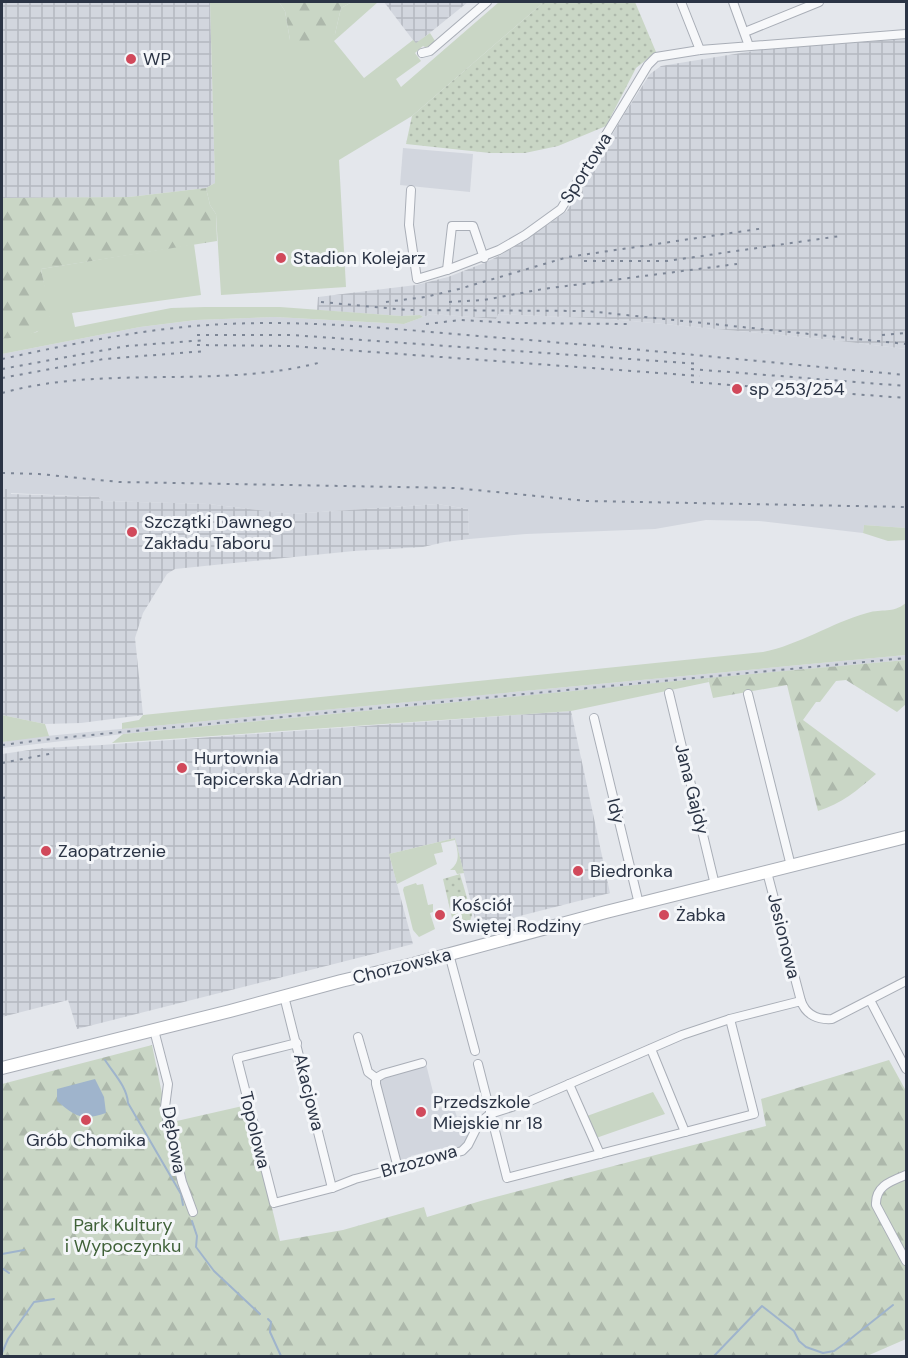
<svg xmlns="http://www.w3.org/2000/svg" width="908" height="1358" viewBox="0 0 908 1358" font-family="'DM Sans',sans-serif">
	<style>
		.built { fill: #d2d6de }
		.industrial { fill: url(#industrial-grid) }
		.green { fill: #c9d6c5 }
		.forest { fill: url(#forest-firs) }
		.garden { fill: url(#garden-dots) }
		.water { fill: #9fb4cc }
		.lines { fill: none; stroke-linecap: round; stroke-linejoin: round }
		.stream { stroke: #9fb4cc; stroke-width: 2 }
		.minor-casing { stroke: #a9aeb7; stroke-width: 10 }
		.secondary-casing { stroke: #a9aeb7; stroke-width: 14 }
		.minor { stroke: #f7f8fa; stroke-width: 8 }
		.secondary { stroke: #fff; stroke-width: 12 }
		.rail { stroke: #7d8696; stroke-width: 2; stroke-dasharray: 3 6; stroke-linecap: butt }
		.poi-dot { fill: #d1495b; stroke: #f4f6f9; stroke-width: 2 }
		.labels { text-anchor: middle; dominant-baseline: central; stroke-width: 6; stroke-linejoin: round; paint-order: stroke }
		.poi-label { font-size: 18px; fill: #2b3445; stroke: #f4f6f9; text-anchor: start }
		.street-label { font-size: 18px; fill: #2b3445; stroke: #f4f6f9 }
		.park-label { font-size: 18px; fill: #3f6138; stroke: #f4f6f9 }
	</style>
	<defs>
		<pattern id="industrial-grid" width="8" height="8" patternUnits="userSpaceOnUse" patternTransform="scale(1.5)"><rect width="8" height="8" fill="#d2d6de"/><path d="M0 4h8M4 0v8" fill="none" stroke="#b4b8c0"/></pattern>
		<pattern id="forest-firs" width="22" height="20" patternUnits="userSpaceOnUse" patternTransform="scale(1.5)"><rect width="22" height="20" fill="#c9d6c5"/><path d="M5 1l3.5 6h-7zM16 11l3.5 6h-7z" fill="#adb8ab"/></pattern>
		<pattern id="garden-dots" width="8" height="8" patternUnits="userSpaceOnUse" patternTransform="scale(1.5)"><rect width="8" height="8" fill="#c9d6c5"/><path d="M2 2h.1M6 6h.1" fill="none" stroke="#adb8ab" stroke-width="1.8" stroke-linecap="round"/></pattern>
	</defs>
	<rect width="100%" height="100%" fill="#e4e7ec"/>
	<g class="built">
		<path d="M403 148 473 154 470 192 400 185Z"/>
		<path d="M431 314 496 319 497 314 610 319 823 339 906 349V528L864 525 863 533 759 521 706 520 655 529 526 534 469 539 468 509 437 504 291 514 208 504 101 501 99 497 10 493V489H2V354L140 327 196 320 275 317 404 324Z"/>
		<path d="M906 655V660L123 734 2 748V742L25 738Z"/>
		<path d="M426 1064 437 1108 453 1105 457 1117 466 1115 470 1133 463 1147 442 1152 438 1149 411 1156 409 1161 401 1162 398 1156 380 1090 381 1079 382 1076Z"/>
	</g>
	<g class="industrial">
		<path d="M2 2H210L215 183 206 188 129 197 2 198Z"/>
		<path d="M384 2H468L416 44Z"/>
		<path d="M906 39V349L823 339 610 319 498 314 496 319 431 314 423 317 420 315 401 316 317 310 318 297 416 285 448 277 484 263 501 255 550 223 567 211 625 113 650 74 661 66 766 49Z"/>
		<path d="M2 489H10L11 494 99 497 101 501 208 504 291 514 437 504 468 509 469 539 445 542 423 547 354 551 175 569 167 574 143 613 135 638 143 715 81 723 45 724 2 715Z"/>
		<path d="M571 711 610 893 477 927 455 838 389 854 413 944 77 1029 68 1000 2 1017V754L43 748 102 745Z"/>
	</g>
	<g class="green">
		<path d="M210 2H279L285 11 290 40 335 34 341 8 352 2H378L334 41 364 78 413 40 416 43 430 33 435 41 427 48 423 46 415 53 421 61 396 79 401 87 499 2H544L412 116 339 160 346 287 221 295 216 214 210 205 206 188 215 183Z"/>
		<path d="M194 244 201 295 72 313 75 327 171 308 205 307H280L401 316 420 315 423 317 404 324 275 317 196 320 140 327 2 354V339L37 332 50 316 41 269Z"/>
		<path d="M864 525 906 528V540L888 541 863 533Z"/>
		<path d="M906 603V655L122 729V723L139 720 143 715 763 652C799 645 831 623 867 613 883 608 892 614 906 603Z"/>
		<path d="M708 678 709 682 571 711 112 743 123 734Z"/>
		<path d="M2 715 45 724 49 736 2 742Z"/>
		<path d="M455 838 464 873 457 874 455 870H450C461 862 458 852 455 840L441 843 443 852 434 854 437 864 397 884 389 854Z"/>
		<path d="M416 883 417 885 423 884 428 905 433 904V912L430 913 435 929 419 937 413 930 403 890 404 887Z"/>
		<path d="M653 1092 665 1114 596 1138 587 1116Z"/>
	</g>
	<g class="forest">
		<path d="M279 2H352L341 8 335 34 309 47 290 40 285 11Z"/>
		<path d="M206 188 210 205 216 214 217 241 41 269C43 282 51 305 50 316 49 335 16 337 2 339V198L129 197Z"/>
		<path d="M906 660V704L897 712 846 680 836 681 820 702H816L803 720 876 774C858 790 841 804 818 811L787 685 713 698 708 678Z"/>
		<path d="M152 1045 168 1123 247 1105 280 1241 343 1230 424 1207 427 1217 484 1200 766 1126 761 1099 889 1060 906 1091V1339L867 1356H2V1084Z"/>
	</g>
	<g class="garden">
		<path d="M544 2H635L656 52 636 68 606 126 558 146 525 153H490L406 144 412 116Z"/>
		<path d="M460 874 472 915 469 924 452 918 443 879Z"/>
	</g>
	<path class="water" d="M95 1079 104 1097 106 1113C82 1121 76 1117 57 1101V1089Z"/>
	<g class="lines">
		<g class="stream">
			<path d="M105 1060C114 1074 127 1087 128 1103L181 1194 183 1205"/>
			<path d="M192 1221 197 1236 196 1247 214 1271 260 1314"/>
			<path d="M2 1254 24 1250"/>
			<path d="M2 1268 9 1273"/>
			<path d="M268 1319 271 1322 270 1332 281 1356"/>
			<path d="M2 1353 8 1339 34 1302 54 1299"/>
			<path d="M714 1356 762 1306 794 1331 799 1341 806 1347 823 1353 834 1351 844 1344 893 1305"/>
		</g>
		<g class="minor-casing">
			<g id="minor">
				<path d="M681 2 700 50"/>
				<path d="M733 2 749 46"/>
				<path d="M745 32 819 2"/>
				<path d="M422 53 430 51 487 2"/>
				<path d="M411 190 409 225 417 279 447 270 499 250 525 235 561 209 648 65 656 57 700 50 906 34"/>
				<path d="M447 270 452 226H473L484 258"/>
				<path d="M669 693 715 885"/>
				<path d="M748 694 791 866"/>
				<path d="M594 718 639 904"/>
				<path d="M767 872 801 1001"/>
				<path d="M449 954 475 1051"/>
				<path d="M284 996 332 1188"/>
				<path d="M870 1000 906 1069"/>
				<path d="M154 1030 168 1084 165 1107 168 1123 182 1182 193 1212"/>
				<path d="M358 1037 368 1072 376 1078V1084L398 1168"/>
				<path d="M297 1043 237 1058 274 1203 332 1188 355 1179 462 1151 468 1145 479 1123 490 1114 530 1101 682 1035 730 1019 801 1001C806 1015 818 1020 832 1019L906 981"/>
				<path d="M478 1064 507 1178 685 1132 651 1049"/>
				<path d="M376 1078 383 1074 422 1063"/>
				<path d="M569 1084 600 1154"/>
				<path d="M685 1132 754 1114 730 1019"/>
				<path d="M906 1175C891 1181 875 1186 876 1205L906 1261"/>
			</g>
		</g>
		<g class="secondary-casing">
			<path id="secondary" d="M2 1068 230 1011 341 981 413 964 606 912 906 837"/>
		</g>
		<use href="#minor" class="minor"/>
		<use href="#secondary" class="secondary"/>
		<g class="rail">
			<path d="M584 261H667L840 236"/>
			<path d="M321 302 407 310 587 311 906 344"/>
			<path d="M386 302 425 297 459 289 568 257 765 228"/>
			<path d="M449 302 484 300 543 289 737 264"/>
			<path d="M426 324 461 320 516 323 628 324"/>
			<path d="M197 335H292L700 364"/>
			<path d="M882 335 906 333"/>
			<path d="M197 345 291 346 700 376"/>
			<path d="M2 359C76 343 151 327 227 324 311 320 395 329 478 336 621 347 764 362 906 375"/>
			<path d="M2 369 127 346 206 340"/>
			<path d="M691 369 906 386"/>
			<path d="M2 378 104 359 206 351"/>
			<path d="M691 382 906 398"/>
			<path d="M2 393C106 364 217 390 322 362"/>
			<path d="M2 473 39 474 119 482 455 488 587 501 906 507"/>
			<path d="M2 745 59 738 906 658"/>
			<path d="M2 763 54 753"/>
			<path d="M2 798 8 797"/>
		</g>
	</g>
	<g class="poi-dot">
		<circle cx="131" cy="59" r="6"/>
		<circle cx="281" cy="258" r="6"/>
		<circle cx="737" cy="389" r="6"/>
		<circle cx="132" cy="532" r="6"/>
		<circle cx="182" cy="768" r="6"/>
		<circle cx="46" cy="851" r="6"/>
		<circle cx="578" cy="871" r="6"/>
		<circle cx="440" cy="915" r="6"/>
		<circle cx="664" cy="915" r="6"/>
		<circle cx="421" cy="1112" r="6"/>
		<circle cx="86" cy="1120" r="6"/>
	</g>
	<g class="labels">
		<g class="poi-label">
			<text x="143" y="59">WP</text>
			<text x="293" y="258">Stadion Kolejarz</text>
			<text x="749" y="389">sp 253/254</text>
			<text x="144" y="522">Szczątki Dawnego<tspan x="144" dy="21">Zakładu Taboru</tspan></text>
			<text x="194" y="758">Hurtownia<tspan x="194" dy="21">Tapicerska Adrian</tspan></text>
			<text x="58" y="851">Zaopatrzenie</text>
			<text x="590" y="871">Biedronka</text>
			<text x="452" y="905">Kościół<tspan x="452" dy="21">Świętej Rodziny</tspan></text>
			<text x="676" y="915">Żabka</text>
			<text x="433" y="1102">Przedszkole<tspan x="433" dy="21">Miejskie nr 18</tspan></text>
			<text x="86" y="1140" text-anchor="middle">Grób Chomika</text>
		</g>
		<g class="street-label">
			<text transform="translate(586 168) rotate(-58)">Sportowa</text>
			<text transform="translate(692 789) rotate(76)">Jana Gajdy</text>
			<text transform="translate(616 811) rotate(76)">Idy</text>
			<text transform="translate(784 936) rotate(76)">Jesionowa</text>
			<text transform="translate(402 966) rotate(-14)">Chorzowska</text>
			<text transform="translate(309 1092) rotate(76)">Akacjowa</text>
			<text transform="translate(255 1130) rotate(76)">Topolowa</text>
			<text transform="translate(174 1140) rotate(80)">Dębowa</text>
			<text transform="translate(419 1161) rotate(-16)">Brzozowa</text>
		</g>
		<g class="park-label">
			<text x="123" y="1225">Park Kultury<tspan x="123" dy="21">i Wypoczynku</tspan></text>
		</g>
	</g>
	<rect width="908" height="1358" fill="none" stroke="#2b3445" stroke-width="6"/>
</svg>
